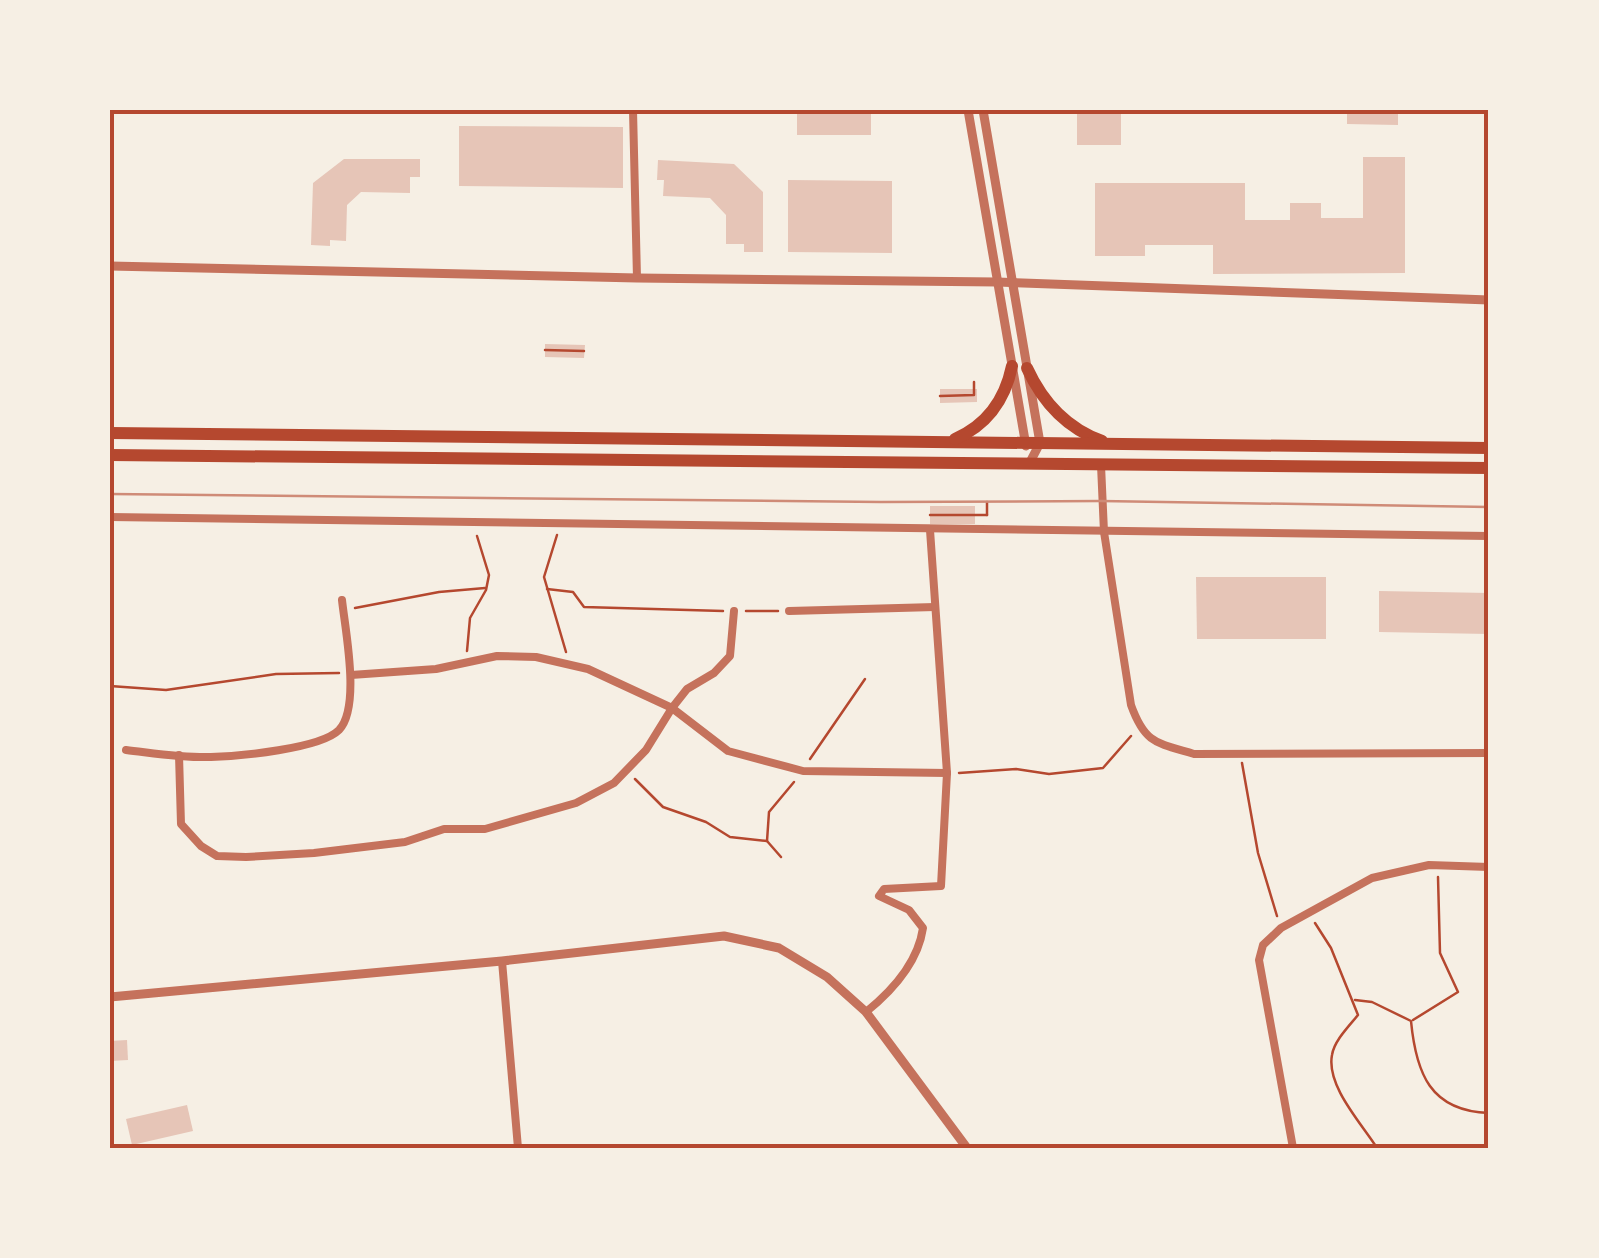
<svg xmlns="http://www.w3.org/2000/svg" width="1599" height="1258" viewBox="0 0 1599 1258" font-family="'Roboto Condensed',sans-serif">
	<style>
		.building { fill: #e6c5b7 }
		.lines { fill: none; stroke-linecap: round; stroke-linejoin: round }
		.path { stroke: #b5482f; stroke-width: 2.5 }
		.minor { stroke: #c5725c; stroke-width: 8 }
		.tertiary { stroke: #c5725c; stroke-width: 9 }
		.trunk { stroke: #b5482f; stroke-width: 12 }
		.tram { stroke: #cf8b77; stroke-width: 2.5 }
		.neatline { fill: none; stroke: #b5482f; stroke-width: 4 }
	</style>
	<rect width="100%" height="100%" fill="#f6efe4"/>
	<g class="building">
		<rect x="797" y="110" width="74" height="25"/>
		<rect x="1077" y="110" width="44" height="35"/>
		<path d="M1347 110H1398V125L1347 124Z"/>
		<path d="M459 126 623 127V188L459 186Z"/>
		<path d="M1363 157H1405V273L1213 274V245H1145V256H1095V183H1245V220H1290V203H1321V218H1363Z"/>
		<path d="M344 159H420V177H410V193L361 192 347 205 346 241 330 240V246L311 245 313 183Z"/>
		<path d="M658 160 734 164 763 192V252H744V244H726V215L710 198 663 196 664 180H657Z"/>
		<path d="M788 180 892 181V253L788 252Z"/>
		<path d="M545 344 585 345 584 358 545 357Z"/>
		<path d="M940 389H977V402L940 403Z"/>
		<rect x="930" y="506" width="45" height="18"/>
		<path d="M1196 577H1326V639H1197Z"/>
		<path d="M1379 591 1489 593V634L1379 632Z"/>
		<path d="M127 1040 128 1060 110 1061V1041Z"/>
		<path d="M187 1105 193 1131 132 1145 126 1119Z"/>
	</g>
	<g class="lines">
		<g class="path">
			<path d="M545 350 584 351"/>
			<path d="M940 396 974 395V382"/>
			<path d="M930 515H987"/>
			<path d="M987 515V502"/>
			<path d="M557 535 544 577 566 652"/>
			<path d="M547 589 573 592 584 607 723 611"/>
			<path d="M355 608 439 592 485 588"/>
			<path d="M746 611H778"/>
			<path d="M467 651 470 618 486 590 489 575 477 536"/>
			<path d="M110 686 166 690 276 674 339 673"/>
			<path d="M810 759 865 679"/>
			<path d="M1242 763 1258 853 1277 916"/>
			<path d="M959 773 1016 769 1049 774 1103 768 1131 736"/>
			<path d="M635 779 663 807 706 822 730 837 767 841 781 857"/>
			<path d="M767 841 769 812 794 782"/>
			<path d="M1315 923 1331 948 1358 1015C1349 1026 1334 1041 1332 1055 1326 1086 1362 1124 1377 1148"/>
			<path d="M1355 1000 1372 1002 1411 1021C1416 1073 1430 1111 1489 1113"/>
			<path d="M1413 1020 1458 992 1440 953 1438 877"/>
		</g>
		<g class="minor">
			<path d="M633 110 637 278"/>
			<path d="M1101 465 1104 532 1131 705C1145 744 1157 743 1194 754L1489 753"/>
			<path d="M110 517 1489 536"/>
			<path d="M789 611 935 607"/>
			<path d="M351 675 436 669 497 656 536 657 588 669 672 708 728 751 803 771 947 773"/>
			<path d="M126 750C153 753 183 758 211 757 239 756 320 749 339 730 361 707 345 629 342 600"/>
			<path d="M179 755 181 824 201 846 217 856 246 857 314 853 405 842 444 829H485L576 803 614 783 646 750 672 708 687 689 714 673 730 656 734 611"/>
			<path d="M502 961 518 1148"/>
			<path d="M866 1012C892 991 918 962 923 928L909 910 879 896 884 889 941 886 947 773 930 530"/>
			<path d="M1293 1148 1259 960 1263 945 1281 928 1372 878 1429 865 1489 867"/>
		</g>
		<g class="tertiary">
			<path d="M968 110 1026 446"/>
			<path d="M983 110 1040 443 1029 464"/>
			<path d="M110 266 637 278 997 282 1489 300"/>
			<path d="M110 997 502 961 724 936 779 948 827 977 866 1012 967 1148"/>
		</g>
		<g class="trunk">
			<path d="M1027 368C1043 403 1066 428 1102 441"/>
			<path d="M110 433 1489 448"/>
			<path d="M955 439C987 425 1005 400 1012 366"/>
			<path d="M110 455 1489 468"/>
		</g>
		<path class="tram" d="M110 494 881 502 1101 501 1489 507"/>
	</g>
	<rect width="1599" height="1258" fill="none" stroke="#f6efe4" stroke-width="225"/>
	<rect x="112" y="112" width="1374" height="1034" class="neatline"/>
</svg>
